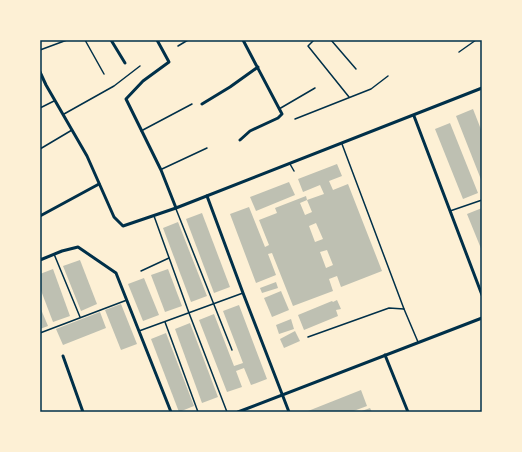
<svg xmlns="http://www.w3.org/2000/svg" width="522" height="452" viewBox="0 0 522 452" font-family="'IBM Plex Sans',sans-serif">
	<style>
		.building { fill: #bec0b2; fill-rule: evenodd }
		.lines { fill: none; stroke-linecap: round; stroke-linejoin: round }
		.service { stroke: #003049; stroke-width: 1.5 }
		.minor { stroke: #003049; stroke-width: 3 }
		.neatline { fill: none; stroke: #003049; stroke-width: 1.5 }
	</style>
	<rect width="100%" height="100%" fill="#fdf0d5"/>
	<g class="building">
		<path d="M473 109 482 132V182L456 116Z"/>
		<path d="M450 123 478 193 463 199 435 129Z"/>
		<path d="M337 164 342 176 329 181 333 190 348 184 382 271 341 287 337 276 329 279 333 291 293 306 272 253 268 254 276 275 256 283 230 214 249 207 265 247 269 245 259 220 277 213 275 208 306 196 307 200 324 194 320 185 303 192 298 179ZM307 200 312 212 305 215 300 203ZM316 223 323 239 315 242 309 226ZM327 250 333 265 326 268 320 252Z"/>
		<path d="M289 182 295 195 256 211 250 197Z"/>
		<path d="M482 208V251L467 214Z"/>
		<path d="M202 213 230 287 214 293 186 219Z"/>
		<path d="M178 222 207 296 191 302 163 228Z"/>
		<path d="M80 260 97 304 81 311 63 266Z"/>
		<path d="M53 269 70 316 53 322 40 288V274Z"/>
		<path d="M168 269 182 306 165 312 151 275Z"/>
		<path d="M144 278 159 315 143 321 128 284Z"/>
		<path d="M276 282 278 288 262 293 260 288Z"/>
		<path d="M281 291 289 310 272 317 264 298Z"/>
		<path d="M337 300 341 309 336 310 338 316 304 330 298 315 332 301 333 302Z"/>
		<path d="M121 304 137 344 121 350 105 310Z"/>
		<path d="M239 305 267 379 251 385 244 368 236 371 242 387 227 392 199 320 214 314 234 366 243 363 223 311Z"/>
		<path d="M40 307 48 326 40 329Z"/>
		<path d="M100 312 106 328 63 345 56 329Z"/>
		<path d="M291 319 294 329 279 334 276 325Z"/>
		<path d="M190 323 218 397 202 403 175 329Z"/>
		<path d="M295 331 300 341 284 348 280 339Z"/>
		<path d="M166 333 194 406 179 412 151 339Z"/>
		<path d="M361 390 367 406 351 412H308V411Z"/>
		<path d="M370 408 372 412H359Z"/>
	</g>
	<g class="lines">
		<g class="service">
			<path d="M85 40 104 74"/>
			<path d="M314 40 308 46 349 97"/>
			<path d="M331 40 356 69"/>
			<path d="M178 46 188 40"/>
			<path d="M40 50 67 40"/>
			<path d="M459 52 476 40"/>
			<path d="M40 108 54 101"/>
			<path d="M279 109 315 88"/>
			<path d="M64 114 114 86 140 66"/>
			<path d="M295 119 371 89 388 76"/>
			<path d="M141 131 192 104"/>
			<path d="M342 144 404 309"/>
			<path d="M40 149 72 130"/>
			<path d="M290 164 294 171"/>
			<path d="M162 169 207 148"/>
			<path d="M176 209 232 350"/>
			<path d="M450 211 482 200"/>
			<path d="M154 216 189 313 227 412"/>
			<path d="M54 254 80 317"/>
			<path d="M141 271 169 258"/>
			<path d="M165 322 198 412"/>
			<path d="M139 331 243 293"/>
			<path d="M40 333 127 300"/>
			<path d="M308 337 389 308 404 309 418 342"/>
		</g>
		<g class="minor">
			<path d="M111 40 125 63"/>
			<path d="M157 40 169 62 143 81 126 99 161 170 176 208"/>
			<path d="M40 72 46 85 87 156 114 217 123 226 176 208 482 88"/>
			<path d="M202 104 230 87 258 67"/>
			<path d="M414 116 482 295"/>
			<path d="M240 140 250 131 278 118 282 114 243 40"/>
			<path d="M207 196 243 293 289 412"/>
			<path d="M40 216 99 184"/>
			<path d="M40 260 62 251 78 247 116 273 171 412"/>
			<path d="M385 355 408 412"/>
			<path d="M63 356 83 412H82"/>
			<path d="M238 412 482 318"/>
		</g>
	</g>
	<rect width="522" height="452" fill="none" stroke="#fdf0d5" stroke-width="82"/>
	<rect x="41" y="41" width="440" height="370" class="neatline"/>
</svg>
